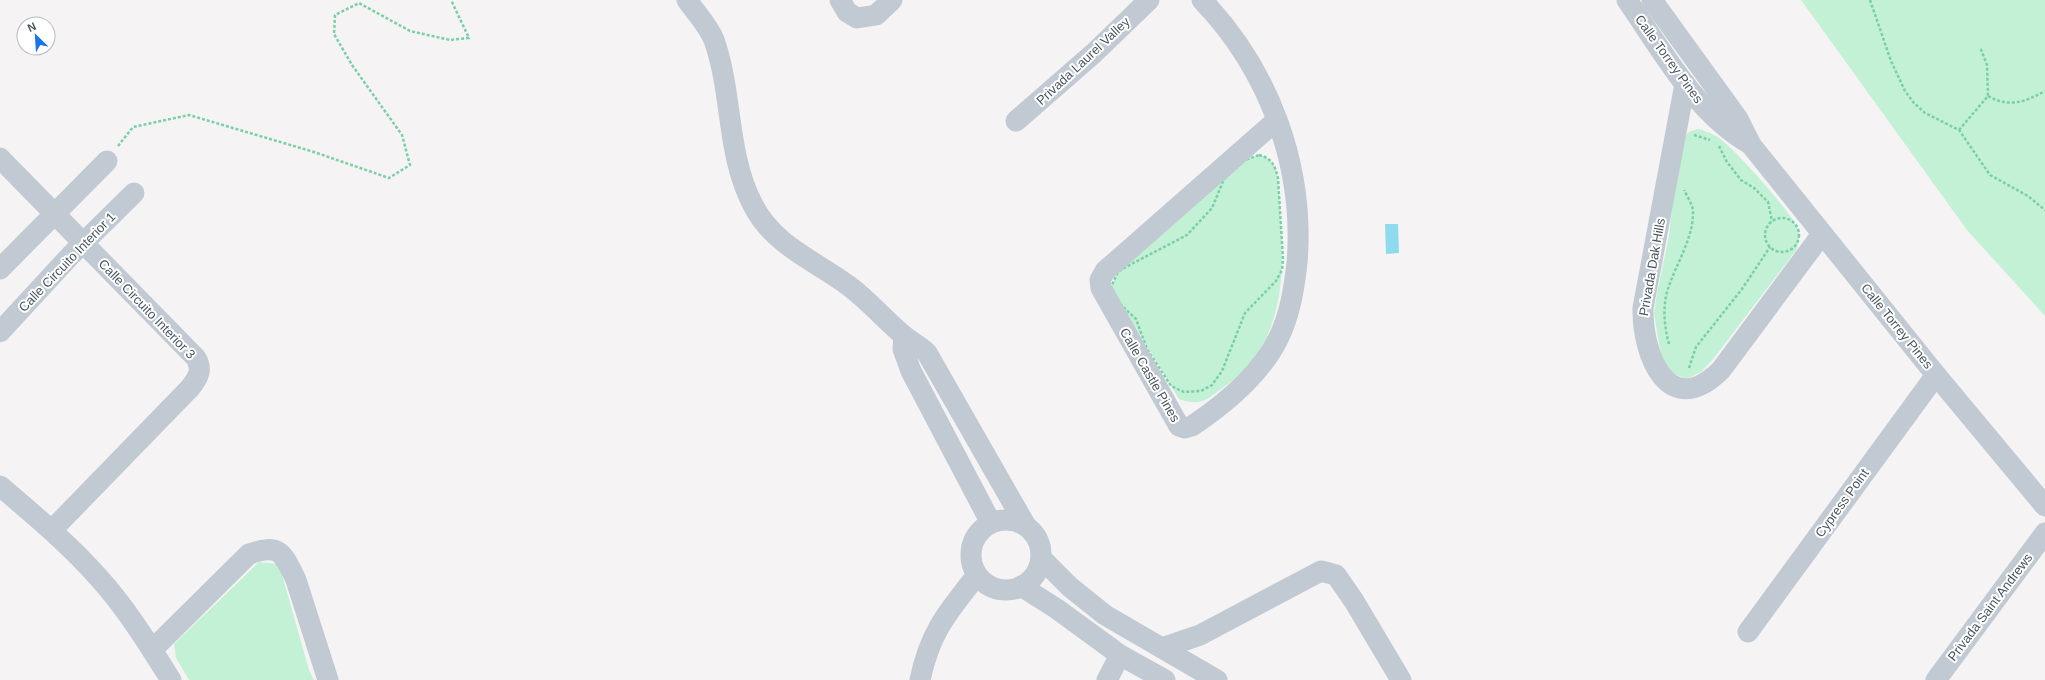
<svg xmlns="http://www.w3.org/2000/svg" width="2045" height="680" viewBox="0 0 2045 680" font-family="Helvetica,sans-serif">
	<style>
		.green { fill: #c3f1d5 }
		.water { fill: #90daee }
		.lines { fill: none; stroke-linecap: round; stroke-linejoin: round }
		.path { stroke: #7ad0a6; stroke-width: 2.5; stroke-dasharray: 3 2; stroke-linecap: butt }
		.minor { stroke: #c1cad2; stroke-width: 21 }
		.labels { text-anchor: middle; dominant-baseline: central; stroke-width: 4; stroke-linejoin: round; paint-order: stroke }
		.street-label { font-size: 13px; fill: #4a5661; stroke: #fff }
	</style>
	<rect width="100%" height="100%" fill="#f5f3f3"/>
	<g class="green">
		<path d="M1801 0H2045V316L1967 230Z"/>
		<path d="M1699 129C1705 131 1711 133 1716 136 1731 144 1795 216 1798 230 1800 236 1798 243 1797 249L1714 358 1701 372 1686 379 1672 373 1662 361 1654 314 1657 293 1669 236 1679 147C1683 137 1687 130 1699 129Z"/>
		<path d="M1259 155C1272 158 1275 166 1278 178 1283 253 1295 336 1225 386 1207 399 1202 407 1179 399L1111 287 1118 272 1245 160Z"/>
		<path d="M259 562 279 564 309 670 314 680H189L176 658 174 644Z"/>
	</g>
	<path class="water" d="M1385 224H1398L1399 253 1386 254Z"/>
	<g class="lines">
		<g class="path">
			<path d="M1870 0 1891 61 1905 91 1914 103 1925 113 1959 130 1990 175 2028 196 2045 210"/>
			<path d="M1988 96C2009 108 2025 102 2045 91"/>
			<path d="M1959 130 1988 96 1987 65 1980 47"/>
			<path d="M1694 135 1710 140"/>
			<path d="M118 146 133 127 189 115 314 152 389 178 410 165 402 135 352 65 334 34 335 15 359 3 410 31 450 40 469 38 451 0"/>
			<path d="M1719 146 1727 162 1741 180 1754 188 1768 202 1772 221"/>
			<path d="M1259 155C1272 158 1275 166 1278 178L1283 259 1282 270 1276 281 1245 313 1222 371 1212 385 1201 391 1184 392 1171 386 1147 349 1136 319 1117 301 1111 287 1118 272 1122 269 1187 235 1212 208 1224 179 1245 160Z"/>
			<circle cx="1782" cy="235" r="17"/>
			<path d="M1669 344C1664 326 1662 304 1669 286 1677 262 1694 237 1693 210 1692 204 1687 196 1684 190"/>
			<path d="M1689 368 1696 347 1742 289 1770 247"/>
		</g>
		<g class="minor">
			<path d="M687 0C696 13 708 25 714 40 733 93 726 154 753 205 774 246 814 260 849 286 869 301 884 319 903 335 911 342 920 346 927 353L1026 526"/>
			<path d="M840 0 847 12 857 18 876 15 892 0"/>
			<path d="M1202 0C1269 70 1305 166 1297 263 1294 289 1290 315 1278 339 1260 375 1225 404 1192 426L1185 428 1179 426 1101 288 1100 280 1105 271 1277 120"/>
			<path d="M1627 0C1663 52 1695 112 1750 144"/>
			<path d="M1652 0 1738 119 1751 145 1936 375 2045 506"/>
			<path d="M1685 84 1643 308C1642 354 1668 422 1721 370L1822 234"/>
			<path d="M1016 121 1094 53 1149 0"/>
			<path d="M0 158 196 358C203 370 198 378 190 388L52 530"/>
			<path d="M0 269 107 161"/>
			<path d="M0 332 71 255 134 193"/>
			<path d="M904 336 903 349 911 371 991 523"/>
			<path d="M0 486C34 515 69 544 99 578 127 609 149 645 171 680"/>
			<circle cx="1006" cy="555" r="35"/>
			<path d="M1041 558 1070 587 1105 615 1217 680"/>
			<path d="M1021 586 1057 609 1120 655 1165 680"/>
			<path d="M1748 632 1936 375"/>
			<path d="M1162 648 1200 635 1321 571 1336 575 1354 601 1401 680"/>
			<path d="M152 650 249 554C280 543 283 553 296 580L328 680"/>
			<path d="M920 680C930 632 947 613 977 575"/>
			<path d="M1107 680 1120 655"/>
			<path d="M1936 680 2045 533"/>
		</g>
	</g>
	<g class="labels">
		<g class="street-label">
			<text transform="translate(1669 59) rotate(54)">Calle Torrey Pines</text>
			<text transform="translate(1083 61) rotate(-43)">Privada Laurel Valley</text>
			<text transform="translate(67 262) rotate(-46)">Calle Circuito Interior 1</text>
			<text transform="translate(1652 267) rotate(-80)">Privada Dak Hills</text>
			<text transform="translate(147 309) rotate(46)">Calle Circuito Interior 3</text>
			<text transform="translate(1897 326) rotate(51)">Calle Torrey Pines</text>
			<text transform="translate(1150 375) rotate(60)">Calle Castle Pines</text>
			<text transform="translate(1842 503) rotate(-54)">Cypress Point</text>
			<text transform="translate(1990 607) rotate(-53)">Privada Saint Andrews</text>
		</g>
	</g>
	<g transform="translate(36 36) rotate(335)"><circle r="19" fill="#ffffff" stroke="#b7bbc0"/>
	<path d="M0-3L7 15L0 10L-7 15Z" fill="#1a73e8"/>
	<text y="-6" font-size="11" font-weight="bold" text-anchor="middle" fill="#4a5661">N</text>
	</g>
</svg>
